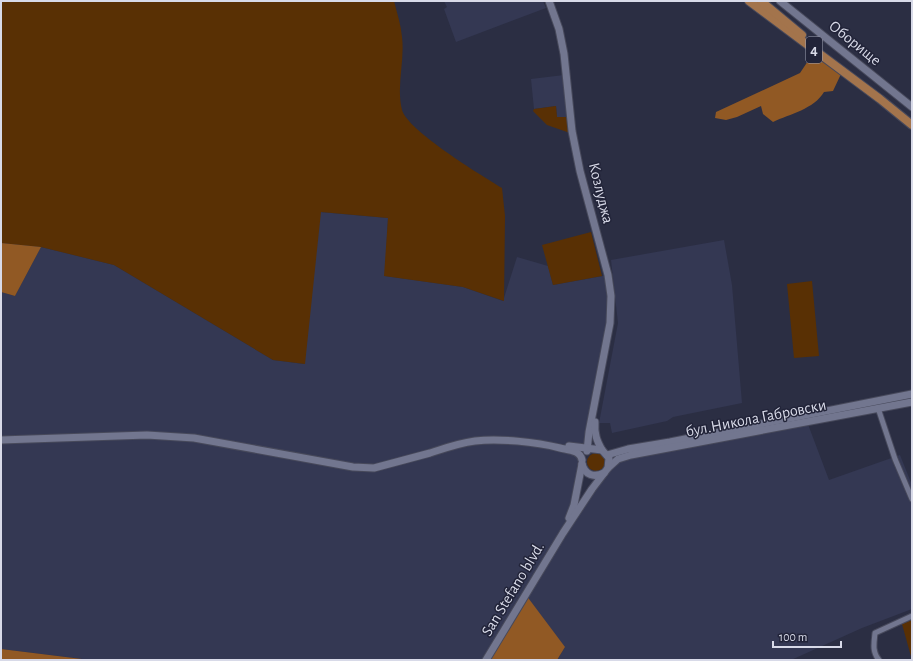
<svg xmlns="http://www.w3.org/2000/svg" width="913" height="661" viewBox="0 0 913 661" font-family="'Alegreya Sans',sans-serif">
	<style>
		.built { fill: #343853 }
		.green { fill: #593004 }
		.forest { fill: #915924 }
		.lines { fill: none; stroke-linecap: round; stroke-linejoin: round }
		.street-casing { stroke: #47495b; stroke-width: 7 }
		.secondary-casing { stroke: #47495b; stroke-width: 9 }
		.primary-casing { stroke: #47495b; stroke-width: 10 }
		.street { stroke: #72768f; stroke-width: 5 }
		.secondary { stroke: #72768f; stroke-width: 7 }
		.primary { stroke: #a3744c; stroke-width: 8 }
		.labels { text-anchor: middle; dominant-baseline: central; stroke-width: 3; stroke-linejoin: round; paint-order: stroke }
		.shield { fill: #222439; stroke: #a1a3b4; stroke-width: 1 }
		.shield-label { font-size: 15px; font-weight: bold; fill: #d8dae8 }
		.street-label { font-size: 16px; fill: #d8dae8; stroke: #222439 }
	</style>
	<rect width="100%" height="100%" fill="#2b2e43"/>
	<g class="built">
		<path d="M444 1H543L546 8 456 42 444 9 447 7Z"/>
		<path d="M564 75 569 117H557L556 106 534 109 531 79Z"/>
		<path d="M320 212 388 218 385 276 463 287 503 301 517 257 548 266 553 285 608 275 611 296 587 451 584 456 574 505 564 531 618 459 809 422V427L829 480 900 455 912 485V609L862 628 791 660H557L565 647 486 660H90L1 649V292L15 296 41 247 114 265 273 360 304 364Z"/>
		<path d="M724 240 732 285 742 403 673 417 667 421 612 433 610 423H599L618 323 611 260Z"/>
	</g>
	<g class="green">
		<path d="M1 1H394C397 13 401 25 402 37 405 61 396 86 402 110 408 131 481 175 502 188L505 216 504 301 463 287 384 276 388 218 321 212 305 364 273 360 114 265 41 247 1 243Z"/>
		<path d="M556 106 557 117H569L570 133 547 125 533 111 534 109Z"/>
		<path d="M591 232 602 276 553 285 542 245Z"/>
		<path d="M812 281 819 356 794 358 787 284Z"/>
		<circle cx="596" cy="462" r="9"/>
		<path d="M912 620V660L902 624Z"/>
	</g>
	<g class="forest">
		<path d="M814 58 819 59 841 74 833 91 824 92C814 109 790 114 773 122L763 114 761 106 737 117 726 120 715 118 716 112 800 73 808 61Z"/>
		<path d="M1 243 41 247 15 296 1 292Z"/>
		<path d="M526 595 565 647 557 660H486Z"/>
		<path d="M1 649 90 660H1Z"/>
	</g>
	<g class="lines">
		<g class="street-casing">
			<g id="street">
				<path d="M878 408 895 459 912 499"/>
				<path d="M879 660C872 652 874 643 875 633L912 616"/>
			</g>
		</g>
		<g class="secondary-casing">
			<g id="secondary">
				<path d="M549 1 559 29 564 54 572 131 580 171 608 275 611 296 610 323 589 432 587 451"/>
				<path d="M780 1 912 107"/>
				<path d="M595 422C594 434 597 441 602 450"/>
				<path d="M1 440 147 435 194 438 353 467 374 468C393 463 412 458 430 453 445 448 459 443 475 441 499 438 536 442 560 448 568 450 580 450 582 460"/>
				<path d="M607 455 628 449 670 442 912 394"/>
				<path d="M582 464C585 475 594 478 604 473"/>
				<path d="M608 468 618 459 631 455 912 402"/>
				<path d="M569 518 574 505 582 464"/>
				<path d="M486 660 563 533 592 489 608 468 609 458 602 450 569 446"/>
			</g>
		</g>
		<g class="primary-casing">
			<g id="primary">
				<path d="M749 1 880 99 912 125"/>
				<path d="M761 1 802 35"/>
			</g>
		</g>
		<use href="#street" class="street"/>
		<use href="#secondary" class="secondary"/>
		<use href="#primary" class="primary"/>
	</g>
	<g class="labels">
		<rect class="shield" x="806" y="37" width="16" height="26" rx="3"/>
		<g class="shield-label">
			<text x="814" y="50">4</text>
		</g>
		<g class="street-label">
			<text transform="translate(855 43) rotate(39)">Оборище</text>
			<text transform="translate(601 193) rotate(76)">Козлуджа</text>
			<text transform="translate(756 418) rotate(-11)">бул.Никола Габровски</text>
			<text transform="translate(513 589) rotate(-59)">San Stefano blvd.</text>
		</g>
	</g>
	<rect width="913" height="661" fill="none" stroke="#d8dae8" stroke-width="4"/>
	<path d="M773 641v6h68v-6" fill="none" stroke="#d8dae8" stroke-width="2"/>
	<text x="779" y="641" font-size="12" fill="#d8dae8" stroke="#222439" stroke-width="3" paint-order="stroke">100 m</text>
</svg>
